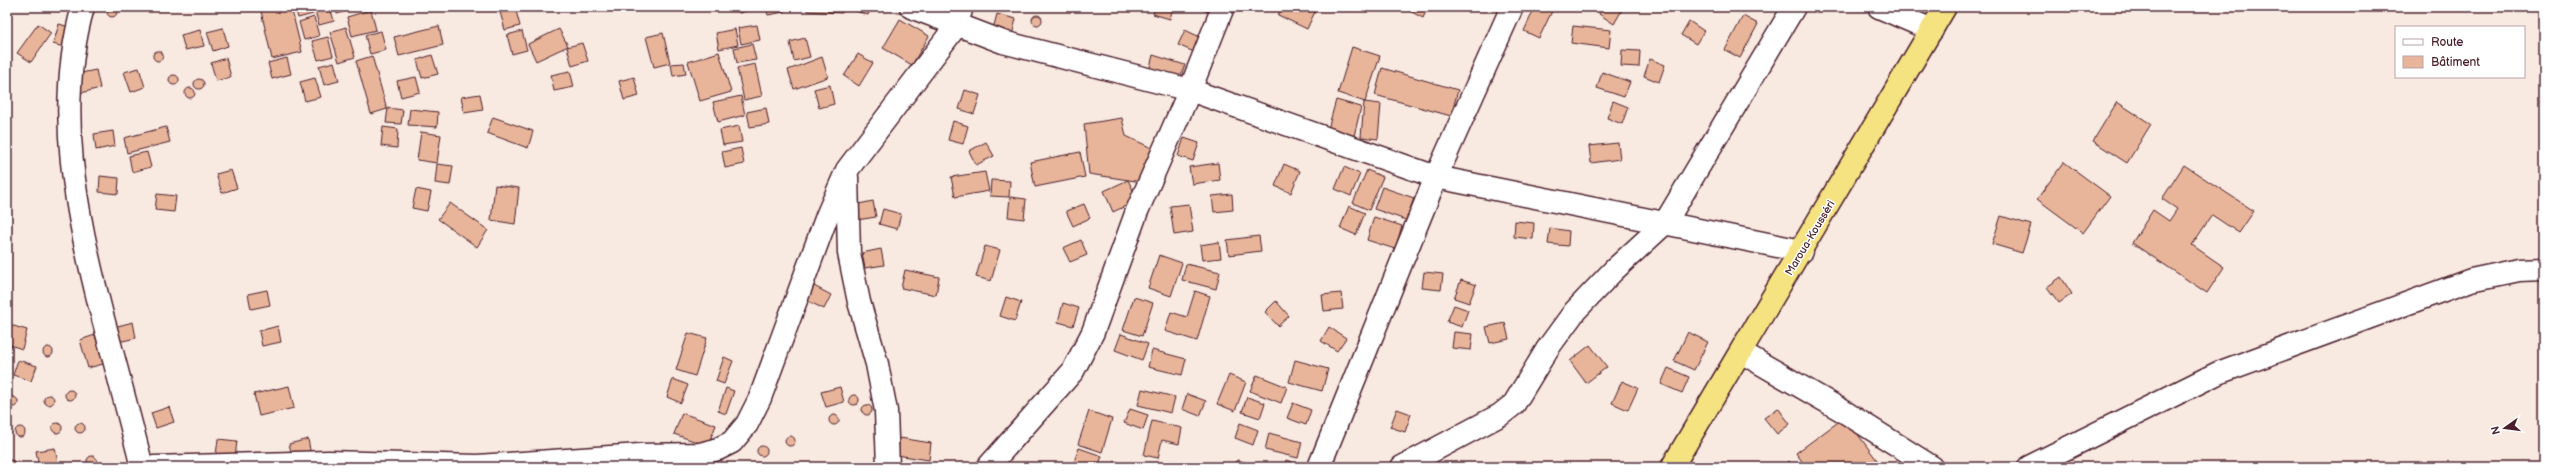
<svg xmlns="http://www.w3.org/2000/svg" width="2551" height="474" viewBox="0 0 2551 474" font-family="'Balsamiq Sans',sans-serif">
	<style>
		.building { fill: #e8b59a; stroke: #4a1f2b }
		.lines { fill: none; stroke-linecap: round; stroke-linejoin: round }
		.minor-casing { stroke: #4a1f2b; stroke-width: 25 }
		.trunk-casing { stroke: #4a1f2b; stroke-width: 25 }
		.minor { stroke: #fff; stroke-width: 22 }
		.trunk { stroke: #f5e382; stroke-width: 22 }
		.labels { text-anchor: middle; dominant-baseline: central; stroke-width: 3; stroke-linejoin: round; paint-order: stroke }
		.street-label { font-size: 11px; fill: #4a1f2b; stroke: #fff }
	</style>
	<rect width="100%" height="100%" fill="#f8e9e1"/>
	<filter id="ink" filterUnits="userSpaceOnUse"><feTurbulence type="fractalNoise" baseFrequency=".025" numOctaves="2"/><feDisplacementMap in="SourceGraphic" scale="8" xChannelSelector="R" yChannelSelector="G"/><feConvolveMatrix kernelMatrix="1 2 1 2 8 2 1 2 1" color-interpolation-filters="sRGB"/></filter>
	<g filter="url(#ink)">
		<g class="building">
			<circle cx="112" cy="12" r="5"/>
			<path d="M279 7H291L302 52 272 59 261 11Z"/>
			<path d="M295 7H311L313 14 298 18Z"/>
			<path d="M314 7H330L334 21 319 25Z"/>
			<path d="M335 7H352V9L337 14Z"/>
			<path d="M515 7 520 26 505 30 500 12Z"/>
			<path d="M711 7H730L712 11Z"/>
			<path d="M737 7H754V9L739 13Z"/>
			<path d="M766 7H783L784 12 768 15Z"/>
			<path d="M807 7H842V13L807 11Z"/>
			<path d="M850 7H871L868 15 850 9Z"/>
			<path d="M1155 7H1173L1170 19 1153 14Z"/>
			<path d="M1196 7H1214L1212 14Z"/>
			<path d="M1282 7H1317L1307 29 1278 15Z"/>
			<path d="M1402 7H1428L1423 18Z"/>
			<path d="M1535 7H1554L1539 38 1524 31Z"/>
			<path d="M1603 7H1617L1622 10 1614 24 1599 14Z"/>
			<path d="M371 10 376 30 352 36 347 17Z"/>
			<path d="M997 14 1016 19 1012 35 993 29Z"/>
			<circle cx="1037" cy="20" r="5"/>
			<path d="M1743 16 1758 24 1740 58 1725 50Z"/>
			<path d="M314 17 319 36 304 40 299 22Z"/>
			<path d="M900 19 929 36 912 65 883 48Z"/>
			<path d="M1689 21 1704 31 1696 44 1681 35Z"/>
			<path d="M38 24 51 33 31 62 17 53Z"/>
			<path d="M59 24 73 28 68 48 53 44Z"/>
			<path d="M757 25 760 40 741 44 738 28Z"/>
			<path d="M439 26 443 45 399 56 394 37Z"/>
			<path d="M1573 26 1611 30 1609 48 1571 43Z"/>
			<path d="M346 27 355 57 339 62 330 32Z"/>
			<path d="M223 28 228 46 213 51 207 32Z"/>
			<path d="M559 29 568 46 536 61 528 44Z"/>
			<path d="M735 29 738 45 719 49 716 33Z"/>
			<path d="M200 30 204 46 185 50 181 35Z"/>
			<path d="M1185 30 1200 37 1194 52 1178 45Z"/>
			<path d="M381 31 386 50 370 54 365 35Z"/>
			<path d="M522 31 527 50 512 54 507 35Z"/>
			<path d="M663 33 670 63 654 67 646 37Z"/>
			<path d="M328 37 333 56 318 60 312 41Z"/>
			<path d="M805 38 810 57 794 61 790 42Z"/>
			<path d="M582 43 588 61 572 66 567 47Z"/>
			<path d="M752 44 756 60 737 63 734 48Z"/>
			<path d="M1352 47 1380 56 1365 102 1338 93Z"/>
			<path d="M1622 50 1640 51 1639 67 1621 66Z"/>
			<circle cx="158" cy="56" r="5"/>
			<path d="M719 52 731 92 700 101 688 62Z"/>
			<path d="M858 54 873 63 859 86 844 76Z"/>
			<path d="M432 55 438 74 422 78 417 60Z"/>
			<path d="M1153 55 1185 65 1180 79 1149 71Z"/>
			<path d="M372 56 387 109 371 114 356 61Z"/>
			<path d="M822 57 828 77 794 89 788 70Z"/>
			<path d="M226 58 231 77 216 81 211 63Z"/>
			<path d="M287 58 291 74 272 79 268 63Z"/>
			<path d="M1650 59 1665 65 1659 82 1644 76Z"/>
			<path d="M334 62 339 81 324 85 319 66Z"/>
			<path d="M684 63 686 74 673 76 671 64Z"/>
			<path d="M755 64 762 96 744 100 737 68Z"/>
			<path d="M139 68 145 87 131 92 124 72Z"/>
			<path d="M1382 68 1458 90 1451 116 1375 95Z"/>
			<path d="M96 70 100 88 81 93 76 74Z"/>
			<path d="M570 71 574 87 554 91 551 75Z"/>
			<path d="M1602 72 1630 82 1624 97 1597 88Z"/>
			<circle cx="174" cy="80" r="5"/>
			<path d="M416 77 420 92 401 97 397 81Z"/>
			<path d="M634 77 639 96 624 100 619 81Z"/>
			<path d="M315 78 321 97 305 101 300 82Z"/>
			<circle cx="199" cy="84" r="5"/>
			<path d="M830 85 834 104 819 108 814 89Z"/>
			<circle cx="190" cy="93" r="5"/>
			<path d="M965 90 980 95 974 114 959 109Z"/>
			<path d="M480 94 483 110 464 113 461 97Z"/>
			<path d="M741 96 745 115 718 122 713 102Z"/>
			<path d="M1336 100 1361 107 1354 136 1328 129Z"/>
			<path d="M1613 101 1628 107 1622 124 1607 118Z"/>
			<path d="M1364 102 1381 104 1378 139 1361 137Z"/>
			<path d="M2117 102 2151 124 2127 163 2093 141Z"/>
			<path d="M388 108 403 110 401 124 386 123Z"/>
			<path d="M766 108 769 124 750 127 747 112Z"/>
			<path d="M410 109 438 112 437 127 408 125Z"/>
			<path d="M493 117 533 131 528 148 487 133Z"/>
			<path d="M1122 118 1126 136 1156 150 1142 182 1089 174 1084 124Z"/>
			<path d="M953 121 968 126 963 144 948 140Z"/>
			<path d="M739 126 742 142 723 145 720 130Z"/>
			<path d="M166 127 170 142 127 153 124 138Z"/>
			<path d="M383 127 398 129 397 148 381 146Z"/>
			<path d="M113 131 115 146 96 150 94 134Z"/>
			<path d="M421 132 441 135 437 163 417 160Z"/>
			<path d="M1184 138 1199 143 1193 161 1178 156Z"/>
			<path d="M986 142 994 156 976 165 969 151Z"/>
			<path d="M1618 143 1620 159 1591 163 1589 146Z"/>
			<path d="M741 148 744 164 725 168 722 152Z"/>
			<path d="M147 152 151 167 132 172 129 156Z"/>
			<path d="M1080 152 1085 177 1035 187 1030 162Z"/>
			<path d="M2064 162 2110 196 2083 233 2037 199Z"/>
			<path d="M1218 163 1220 180 1192 184 1189 167Z"/>
			<path d="M437 164 453 166 450 185 435 183Z"/>
			<path d="M1284 164 1300 171 1291 193 1275 186Z"/>
			<path d="M2184 165 2254 211 2239 233 2212 215 2192 245 2224 267 2207 293 2132 243 2153 210 2169 221 2177 209 2162 199Z"/>
			<path d="M1344 167 1360 174 1351 196 1335 189Z"/>
			<path d="M231 170 237 188 222 193 216 174Z"/>
			<path d="M1367 170 1383 177 1369 210 1353 203Z"/>
			<path d="M985 172 989 191 955 197 951 177Z"/>
			<path d="M100 176 119 178 118 194 99 192Z"/>
			<path d="M991 180 1010 181 1009 197 990 196Z"/>
			<path d="M1128 180 1138 200 1113 212 1104 191Z"/>
			<path d="M495 185 519 188 515 224 491 220Z"/>
			<path d="M1382 187 1414 198 1406 220 1374 209Z"/>
			<path d="M416 189 431 192 427 211 412 208Z"/>
			<path d="M157 194 176 196 174 212 155 210Z"/>
			<path d="M1232 194 1233 210 1214 212 1212 196Z"/>
			<path d="M1010 197 1026 199 1024 219 1008 217Z"/>
			<path d="M873 201 876 217 857 220 854 205Z"/>
			<path d="M450 203 488 230 477 247 438 219Z"/>
			<path d="M1084 204 1090 218 1073 226 1066 211Z"/>
			<path d="M1189 204 1193 232 1174 235 1170 206Z"/>
			<path d="M1349 206 1365 213 1356 235 1340 228Z"/>
			<path d="M883 209 901 214 897 229 879 224Z"/>
			<path d="M2001 216 2031 225 2022 253 1992 244Z"/>
			<path d="M1374 217 1402 226 1395 249 1367 240Z"/>
			<path d="M1515 221 1534 223 1533 239 1514 237Z"/>
			<path d="M1550 228 1569 231 1568 246 1548 244Z"/>
			<path d="M1259 236 1261 251 1229 255 1227 240Z"/>
			<path d="M1081 240 1087 255 1070 262 1063 248Z"/>
			<path d="M1219 242 1221 258 1202 260 1200 245Z"/>
			<path d="M985 246 1000 250 991 281 976 277Z"/>
			<path d="M881 249 884 265 865 268 862 253Z"/>
			<path d="M1159 255 1182 263 1171 296 1148 288Z"/>
			<path d="M1186 264 1220 272 1216 289 1182 280Z"/>
			<path d="M905 270 939 277 936 295 901 288Z"/>
			<path d="M1424 272 1443 274 1441 290 1422 288Z"/>
			<path d="M2061 277 2072 294 2059 303 2047 287Z"/>
			<path d="M1461 280 1476 285 1469 303 1454 298Z"/>
			<path d="M814 286 831 295 824 309 806 300Z"/>
			<path d="M267 290 270 305 251 309 248 294Z"/>
			<path d="M1195 291 1210 296 1197 341 1165 331 1171 312 1187 317Z"/>
			<path d="M1341 293 1343 309 1324 311 1322 295Z"/>
			<path d="M1006 297 1021 302 1015 321 1000 316Z"/>
			<path d="M1134 297 1153 303 1142 336 1123 330Z"/>
			<path d="M1276 301 1289 316 1278 326 1265 312Z"/>
			<path d="M1063 303 1079 308 1073 326 1058 322Z"/>
			<path d="M1454 305 1468 310 1462 327 1447 322Z"/>
			<path d="M133 322 136 338 118 342 114 327Z"/>
			<path d="M1505 323 1509 339 1490 343 1486 327Z"/>
			<path d="M7 324 27 330 22 349 7 344Z"/>
			<path d="M278 326 281 342 262 346 259 331Z"/>
			<path d="M1329 327 1346 338 1337 351 1321 341Z"/>
			<path d="M1454 332 1473 334 1471 350 1452 348Z"/>
			<path d="M1688 332 1708 342 1694 370 1674 361Z"/>
			<path d="M688 333 707 338 695 376 676 370Z"/>
			<path d="M1121 334 1148 344 1142 360 1115 350Z"/>
			<path d="M95 335 103 364 88 368 80 340Z"/>
			<path d="M1590 345 1607 367 1586 383 1570 361Z"/>
			<circle cx="48" cy="352" r="5"/>
			<path d="M1152 350 1186 359 1182 375 1148 367Z"/>
			<path d="M724 357 733 361 724 384 716 381Z"/>
			<path d="M18 360 37 366 31 381 13 375Z"/>
			<path d="M1295 360 1328 369 1322 391 1289 382Z"/>
			<path d="M1668 368 1689 377 1682 393 1661 384Z"/>
			<path d="M1229 375 1246 382 1235 411 1217 404Z"/>
			<path d="M1257 375 1287 387 1281 403 1250 391Z"/>
			<path d="M673 379 688 385 681 403 667 397Z"/>
			<path d="M1622 381 1638 388 1628 410 1612 403Z"/>
			<path d="M289 386 294 408 259 416 254 394Z"/>
			<path d="M840 387 844 402 826 407 821 392Z"/>
			<path d="M726 388 734 391 726 414 718 411Z"/>
			<path d="M1142 389 1175 397 1171 413 1138 405Z"/>
			<circle cx="70" cy="395" r="5"/>
			<path d="M1187 394 1206 401 1200 416 1182 409Z"/>
			<circle cx="854" cy="400" r="5"/>
			<circle cx="49" cy="400" r="5"/>
			<circle cx="13" cy="402" r="5"/>
			<path d="M1247 397 1265 403 1260 418 1242 412Z"/>
			<path d="M1293 403 1311 410 1306 425 1287 418Z"/>
			<circle cx="867" cy="410" r="5"/>
			<path d="M169 407 174 422 156 428 151 413Z"/>
			<path d="M1778 408 1790 424 1777 434 1764 418Z"/>
			<path d="M1130 409 1148 415 1143 430 1124 423Z"/>
			<path d="M1397 409 1411 414 1405 432 1390 427Z"/>
			<path d="M1089 411 1112 419 1102 452 1078 444Z"/>
			<path d="M682 413 716 425 708 446 674 434Z"/>
			<circle cx="834" cy="420" r="5"/>
			<path d="M1845 417 1882 467H1806L1796 453Z"/>
			<path d="M1152 421 1182 428 1179 444 1162 440 1158 458 1144 455Z"/>
			<circle cx="57" cy="428" r="5"/>
			<circle cx="80" cy="428" r="5"/>
			<path d="M1240 423 1258 430 1253 445 1235 438Z"/>
			<circle cx="20" cy="432" r="5"/>
			<path d="M1269 433 1302 442 1298 458 1265 450Z"/>
			<circle cx="790" cy="441" r="5"/>
			<path d="M900 438 931 443 929 460 897 455Z"/>
			<path d="M218 439 237 441 235 457 216 455Z"/>
			<path d="M308 439 311 455 293 459 289 444Z"/>
			<circle cx="762" cy="451" r="5"/>
			<path d="M55 448 58 463 39 467 36 451Z"/>
			<path d="M1079 448 1102 456 1098 467H1072Z"/>
			<circle cx="92" cy="461" r="5"/>
			<path d="M1237 460 1264 467H1235Z"/>
			<path d="M1286 460 1304 466 1303 467H1283Z"/>
			<circle cx="11" cy="464" r="4"/>
			<path d="M1115 461 1131 467H1113Z"/>
			<path d="M1789 461 1795 467H1784Z"/>
		</g>
		<g class="lines">
			<g class="minor-casing">
				<g id="minor">
					<path d="M83 7C54 109 76 211 101 311 115 363 129 415 142 467"/>
					<path d="M911 7 1003 42 1190 90 1436 177 1802 251"/>
					<path d="M1879 7 1932 30"/>
					<path d="M847 177 849 253 859 302 877 364 886 411 888 467"/>
					<path d="M1741 352 1843 411 1932 467"/>
					<path d="M154 467 329 462 477 466 640 455 700 454 718 449 732 442 747 424 760 398 827 216 847 170 956 26 962 7"/>
					<path d="M988 467 1073 371 1093 332 1137 211 1190 90 1223 7"/>
					<path d="M1319 467 1436 177 1512 7"/>
					<path d="M1402 467 1500 415 1514 404 1548 348 1575 311 1614 270 1665 223 1794 7"/>
					<path d="M2029 467 2218 373 2471 280 2519 270 2544 269"/>
				</g>
			</g>
			<g class="trunk-casing">
				<path id="trunk" d="M1672 467 1945 7"/>
			</g>
			<use href="#minor" class="minor"/>
			<use href="#trunk" class="trunk"/>
		</g>
	</g>
	<g class="labels">
		<g class="street-label">
			<text transform="translate(1810 238) rotate(-59)">Maroua-Kousséri</text>
		</g>
	</g>
	<rect width="2551" height="474" fill="none" stroke="#fff" stroke-width="24"/>
	<rect x="12" y="12" width="2527" height="450" fill="none" stroke="#4a1f2b" stroke-width="1.5" filter="url(#ink)"/>
	<rect x="2395" y="26" width="130" height="52" fill="#ffffff" stroke="#b7a5aa"/>
	<rect x="2403" y="39" width="20" height="6" fill="#ffffff" stroke="#b7a5aa"/>
	<text x="2431" y="46" font-size="12" fill="#4a1f2b">Route</text>
	<rect x="2403" y="56" width="20" height="12" fill="#e8b59a" stroke="#b7a5aa"/>
	<text x="2431" y="66" font-size="12" fill="#4a1f2b">Bâtiment</text>
	<g transform="translate(2505 428) rotate(256)" stroke="#ffffff" stroke-width="3" paint-order="stroke">
	<path d="M0-3L7 15L0 10L-7 15Z" fill="#4a1f2b"/>
	<text y="-6" font-size="11" font-weight="bold" text-anchor="middle" fill="#4a1f2b">N</text>
	</g>
</svg>
